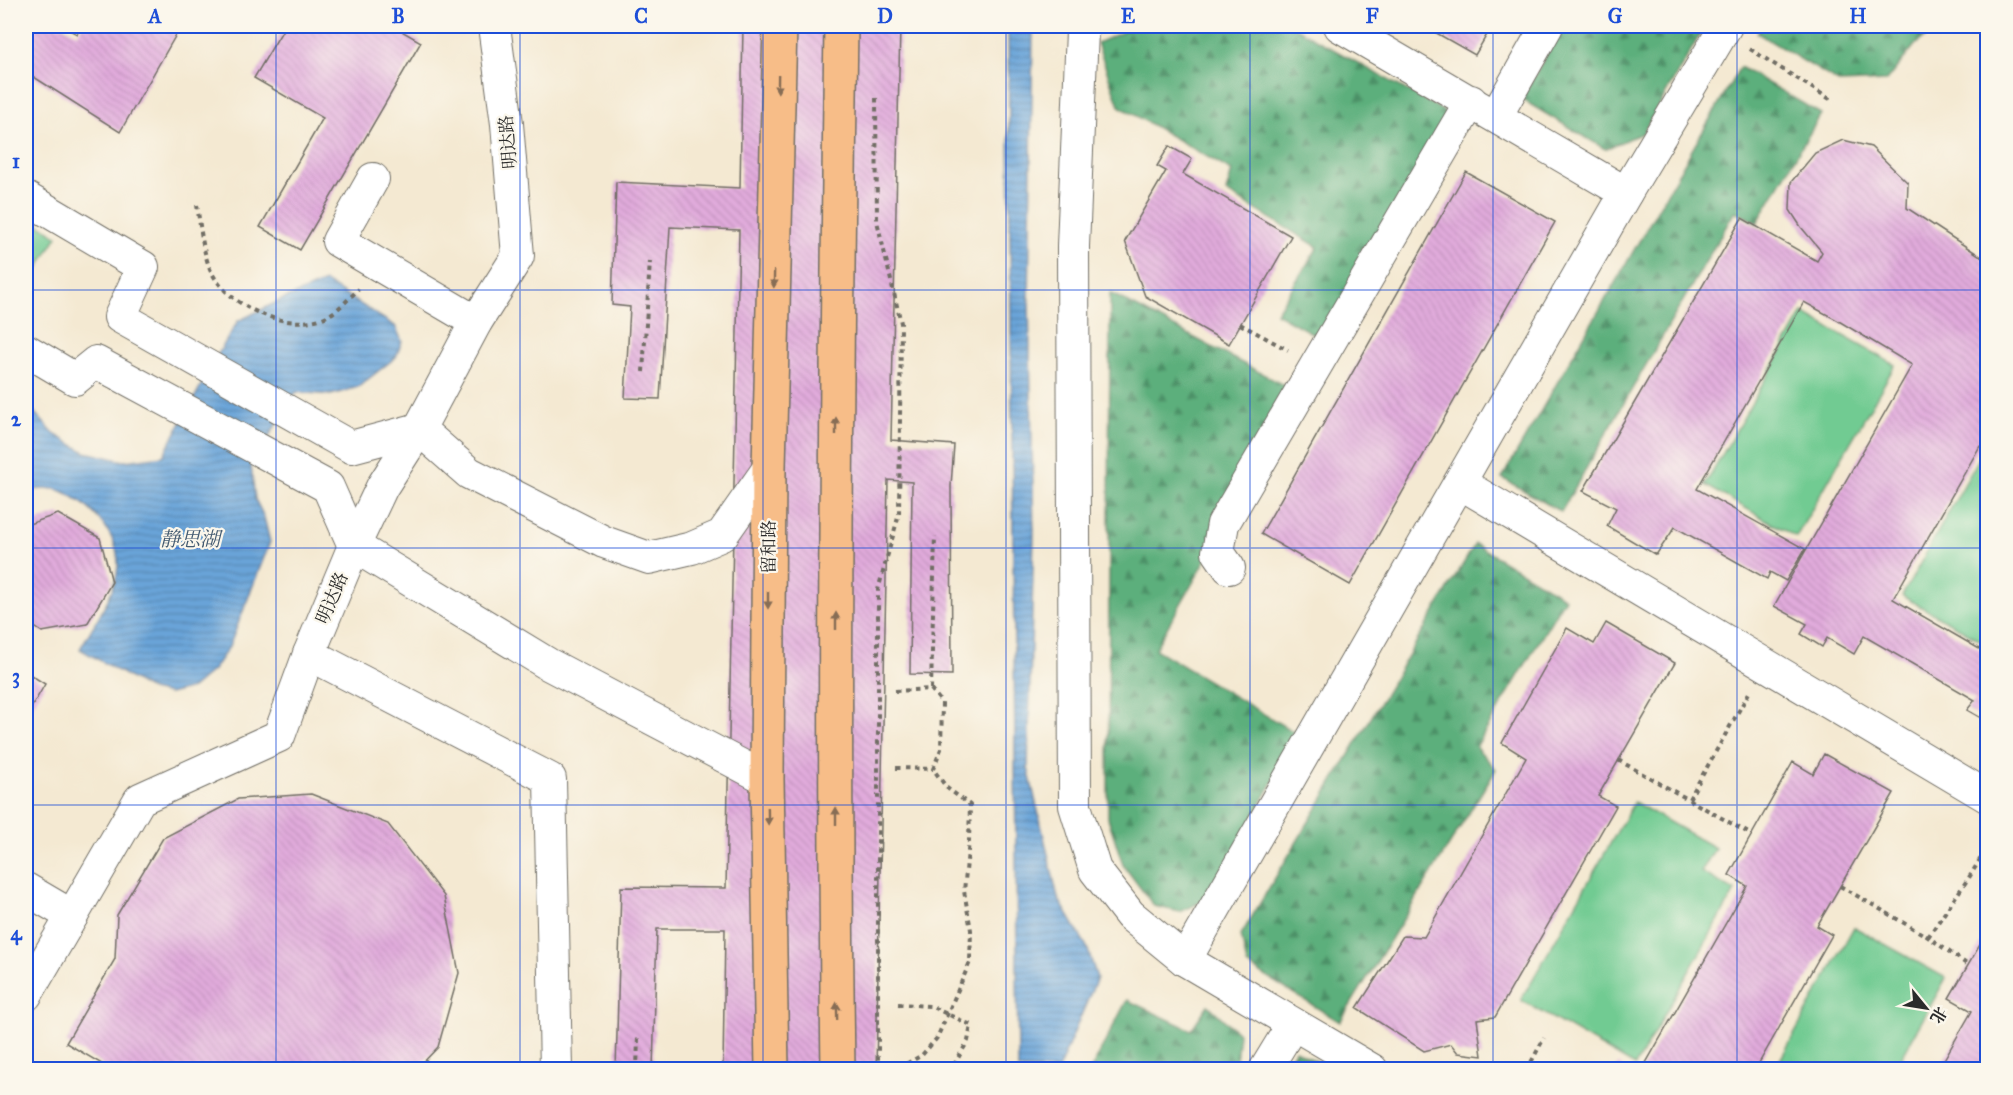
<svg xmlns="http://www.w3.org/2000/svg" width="2013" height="1095" viewBox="0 0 2013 1095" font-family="'IM FELL Great Primer','Noto Serif SC',serif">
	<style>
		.grass { fill: #71cb92; stroke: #4e7b5e; stroke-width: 1.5 }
		.forest { fill: url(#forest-firs); stroke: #446d54; stroke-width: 1.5 }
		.water { fill: url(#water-rules); stroke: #4a6882; stroke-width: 1.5 }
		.building { fill: url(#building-back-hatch) }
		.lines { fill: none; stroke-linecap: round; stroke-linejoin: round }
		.minor-casing { stroke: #716e65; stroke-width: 34 }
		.major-casing { stroke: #716e65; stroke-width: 36 }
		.path { stroke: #716e65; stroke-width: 4; stroke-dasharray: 4.5 4.5; stroke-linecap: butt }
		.minor { stroke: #fff; stroke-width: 32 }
		.major { stroke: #f7bd88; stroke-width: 33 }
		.oneway { fill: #876d55 }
		.grid { fill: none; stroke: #1d4ed8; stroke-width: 1.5; stroke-opacity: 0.55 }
		.labels { text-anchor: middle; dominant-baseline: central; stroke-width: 4.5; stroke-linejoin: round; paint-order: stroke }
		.street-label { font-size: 18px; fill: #2b2b2b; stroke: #fbf7ec }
		.water-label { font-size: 20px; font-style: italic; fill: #445b71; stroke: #fbf7ec }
		.neatline { fill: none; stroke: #1d4ed8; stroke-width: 2 }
		.grid-label { font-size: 20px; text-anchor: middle; font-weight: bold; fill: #1d4ed8 }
	</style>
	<defs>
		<pattern id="forest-firs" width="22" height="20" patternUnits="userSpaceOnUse" patternTransform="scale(1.5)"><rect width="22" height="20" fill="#5caf7c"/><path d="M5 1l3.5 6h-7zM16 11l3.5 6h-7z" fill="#4c8f66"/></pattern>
		<pattern id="water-rules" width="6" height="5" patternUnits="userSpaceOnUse" patternTransform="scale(1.5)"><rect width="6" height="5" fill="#69a4d9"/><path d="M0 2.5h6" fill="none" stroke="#5786b0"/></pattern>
		<pattern id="building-back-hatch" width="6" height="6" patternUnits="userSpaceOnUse" patternTransform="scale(1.5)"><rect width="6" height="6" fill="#e1abdc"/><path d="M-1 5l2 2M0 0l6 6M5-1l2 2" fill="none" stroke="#c193bd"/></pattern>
	</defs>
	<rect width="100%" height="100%" fill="#fbf7ec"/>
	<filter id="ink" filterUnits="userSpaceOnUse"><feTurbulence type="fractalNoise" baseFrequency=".0167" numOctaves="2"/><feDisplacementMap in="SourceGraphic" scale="12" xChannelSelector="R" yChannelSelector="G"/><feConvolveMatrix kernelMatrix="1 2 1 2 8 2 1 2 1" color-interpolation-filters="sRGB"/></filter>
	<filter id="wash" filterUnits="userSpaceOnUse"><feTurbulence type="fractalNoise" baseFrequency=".008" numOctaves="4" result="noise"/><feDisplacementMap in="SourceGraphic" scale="24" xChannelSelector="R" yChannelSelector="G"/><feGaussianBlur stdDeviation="1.35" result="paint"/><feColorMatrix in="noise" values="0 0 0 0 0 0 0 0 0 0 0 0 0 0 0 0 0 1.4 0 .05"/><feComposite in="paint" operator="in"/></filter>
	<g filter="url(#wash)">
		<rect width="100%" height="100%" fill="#f4e9d2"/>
		<g class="grass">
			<path d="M26 216 57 236 26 289Z"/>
			<path d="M1803 313 1895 365 1796 537 1705 485Z"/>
			<path d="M1983 451 1988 454 1987 644 1902 596Z"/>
			<path d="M1634 802 1715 848 1701 872 1735 891 1635 1066 1521 1000Z"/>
			<path d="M1854 927 1946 978 1895 1069H1775Z"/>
		</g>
		<g class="forest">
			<path d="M1136 26H1292L1451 115 1322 339 1276 313 1318 247 1226 192 1232 171 1119 106 1097 43Z"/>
			<path d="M1563 26H1705L1643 133 1605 149 1521 99Z"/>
			<path d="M1762 26H1940L1915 45 1886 81 1840 83 1757 33Z"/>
			<path d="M1740 67 1821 114 1757 223 1735 211 1561 512 1502 478Z"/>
			<path d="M1110 293 1291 389 1210 553 1155 649 1299 735 1208 899 1180 912 1154 906 1123 865 1108 818Z"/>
			<path d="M1475 544 1565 598 1476 747 1496 769 1340 1022 1247 965 1241 935Z"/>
			<path d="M1127 1000 1191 1030 1208 1005 1239 1034 1235 1069H1091Z"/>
			<path d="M1295 1050 1331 1069 1284 1070Z"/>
		</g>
		<g class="water">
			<path d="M1008 26H1033L1029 304 1034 533 1028 768 1058 898 1087 947 1097 978 1058 1070 1018 1069Z"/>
			<path d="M325 282 395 326 402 341 396 357 358 387 331 395 296 392 251 466 255 499 264 517 270 542 229 647 213 670 192 688 169 694 151 690 80 649C93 625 117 592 118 565 119 534 89 503 62 491 51 486 37 490 26 491V413L34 412 54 434 85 452 124 461 163 456 218 354 238 321 279 301Z"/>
		</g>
		<g id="blocks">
			<g class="building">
				<path d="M26 26H62L77 34 82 26H181L120 132 26 72Z"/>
				<path d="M285 26H393L421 42 300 250 260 227 323 118 254 78Z"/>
				<path d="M743 26H900L891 440 954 445 951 486 952 675 910 674 912 482 888 480 876 1070H723L725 929H657L653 1070H616L621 887 726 888 739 230 670 227 660 399 625 398 630 307 612 305 616 182 740 188Z"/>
				<path d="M1424 26H1492L1475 55Z"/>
				<path d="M1843 140 1871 147 1908 183 1907 208 1988 261V451L1980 446 1893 599 1988 654V722L1967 710 1975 700 1864 636 1854 654 1827 638 1822 647 1801 634 1807 624 1774 606 1912 365 1837 320 1804 302 1697 489 1805 549 1786 581 1770 572 1767 579 1675 527 1656 555 1607 526 1616 508 1583 491 1742 218 1817 261 1822 252 1801 227 1790 210 1791 182 1815 153Z"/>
				<path d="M1169 146 1192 159 1183 174 1291 236 1229 344 1145 296 1125 241 1166 171 1157 166Z"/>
				<path d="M1466 172 1555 222 1350 585 1261 534Z"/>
				<path d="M58 514 100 538 112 582 87 624 42 632 26 621V525Z"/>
				<path d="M1606 623 1675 663 1598 796 1616 806 1495 1017 1477 1019 1482 1056 1458 1053 1451 1044 1424 1051 1357 1008 1403 936 1424 937 1526 758 1502 743 1567 628 1594 644Z"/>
				<path d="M26 672 45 684 26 717Z"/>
				<path d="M1824 754 1894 793 1817 926 1832 935 1755 1070H1642L1747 886 1729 875 1793 762 1813 774Z"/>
				<path d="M311 794 388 824 444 896 459 973 438 1047 416 1070H100L102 1064 66 1043 115 959 117 915 163 838 238 799Z"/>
				<path d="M1988 931V1070H1938L1972 1011 1949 998Z"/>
				<path d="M1618 1064 1627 1070H1615Z"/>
			</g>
		</g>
	</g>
	<g filter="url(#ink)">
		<use href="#blocks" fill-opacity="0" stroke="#716e65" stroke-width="1.5"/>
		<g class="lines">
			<g class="minor-casing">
				<g id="minor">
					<path d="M1085 26 1082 31 1073 246 1075 806 1095 870 1130 915 1185 960 1372 1070"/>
					<path d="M1340 26 1626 193"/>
					<path d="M1496 116 1547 26"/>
					<path d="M373 179 338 241 476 322"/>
					<path d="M26 198 143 267 120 317 351 447 419 429 469 473 604 542 649 558 692 548 722 535 769 468"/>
					<path d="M26 350 75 379 96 362 328 487 354 546 548 664 767 779"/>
					<path d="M1460 483 1988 797"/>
					<path d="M1229 568 1218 552 1223 524 1471 101"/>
					<path d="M309 654 550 779 556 1070"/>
					<path d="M26 889 72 916"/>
					<path d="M1185 960 1626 193 1726 26"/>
					<path d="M26 995 140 799 279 736 309 654 354 546 382 487 419 429 476 322 518 256 507 124 494 26"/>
					<path d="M1265 1070 1293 1024"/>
				</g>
			</g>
			<g class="major-casing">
				<g id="major">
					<path d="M772 1070 767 779 769 468 780 26"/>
					<path d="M838 1070C833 722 836 373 841 26"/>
				</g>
			</g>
			<g class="path">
				<path d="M1750 49 1833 101"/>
				<path d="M876 98 877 221 901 323 899 514 878 590V1070"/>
				<path d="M197 205C200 224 203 256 212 273 230 308 290 334 327 316 338 311 350 297 359 289"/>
				<path d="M1240 324 1288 350"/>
				<path d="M643 372 650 261"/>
				<path d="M895 691 931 689 935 536"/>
				<path d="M1618 760 1752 835"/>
				<path d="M896 768 933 769"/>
				<path d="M1689 799 1750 691"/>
				<path d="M1840 886 1928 937 1968 965"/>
				<path d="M1928 937 1970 876 1988 846"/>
				<path d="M898 1004 930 1006 971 1025 968 1041 951 1070"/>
				<path d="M899 1068 922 1055 937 1038 970 962 971 930 964 891 969 841 970 805 947 788 933 769 941 749 942 703 931 689"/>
				<path d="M637 1070 638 1037"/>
				<path d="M1527 1070 1544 1038"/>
			</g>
			<use href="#minor" class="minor"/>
			<use href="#major" class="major"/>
		</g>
		<defs><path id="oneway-solid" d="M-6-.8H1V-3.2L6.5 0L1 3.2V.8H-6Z" transform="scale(1.5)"/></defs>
		<g class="oneway">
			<use href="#oneway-solid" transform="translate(778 84) rotate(91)"/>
			<use href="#oneway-solid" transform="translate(774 279) rotate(91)"/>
			<use href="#oneway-solid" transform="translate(836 426) rotate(-90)"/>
			<use href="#oneway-solid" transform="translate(768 600) rotate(90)"/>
			<use href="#oneway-solid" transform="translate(836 621) rotate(-90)"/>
			<use href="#oneway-solid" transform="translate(768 816) rotate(89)"/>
			<use href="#oneway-solid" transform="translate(836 816) rotate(-90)"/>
			<use href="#oneway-solid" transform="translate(837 1011) rotate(-91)"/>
		</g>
	</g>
	<path class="grid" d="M276 26V1070M520 26V1070M763 26V1070M1006 26V1070M1250 26V1070M1493 26V1070M1737 26V1070M26 290H1988M26 548H1988M26 805H1988"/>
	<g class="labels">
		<g class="street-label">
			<text transform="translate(508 142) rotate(-95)">明达路</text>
			<text transform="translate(769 547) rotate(-90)">留和路</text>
			<text transform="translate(332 598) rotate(-67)">明达路</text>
		</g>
		<g class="water-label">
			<text x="190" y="539">静思湖</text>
		</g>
	</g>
	<rect width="2013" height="1095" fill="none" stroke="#fbf7ec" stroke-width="66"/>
	<g transform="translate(1926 1008) rotate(120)" stroke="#fbf7ec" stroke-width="4.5" paint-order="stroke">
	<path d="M0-4.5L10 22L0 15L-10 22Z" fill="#2b2b2b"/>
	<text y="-9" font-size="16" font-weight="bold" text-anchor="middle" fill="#2b2b2b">北</text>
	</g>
	<rect x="33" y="33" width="1947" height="1029" class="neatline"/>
	<g class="grid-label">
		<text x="155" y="23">A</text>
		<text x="398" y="23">B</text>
		<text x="641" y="23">C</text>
		<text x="885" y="23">D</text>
		<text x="1128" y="23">E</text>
		<text x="1372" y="23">F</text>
		<text x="1615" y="23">G</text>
		<text x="1858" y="23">H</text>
		<text x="16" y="168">1</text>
		<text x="16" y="426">2</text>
		<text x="16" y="683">3</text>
		<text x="16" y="940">4</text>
	</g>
</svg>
